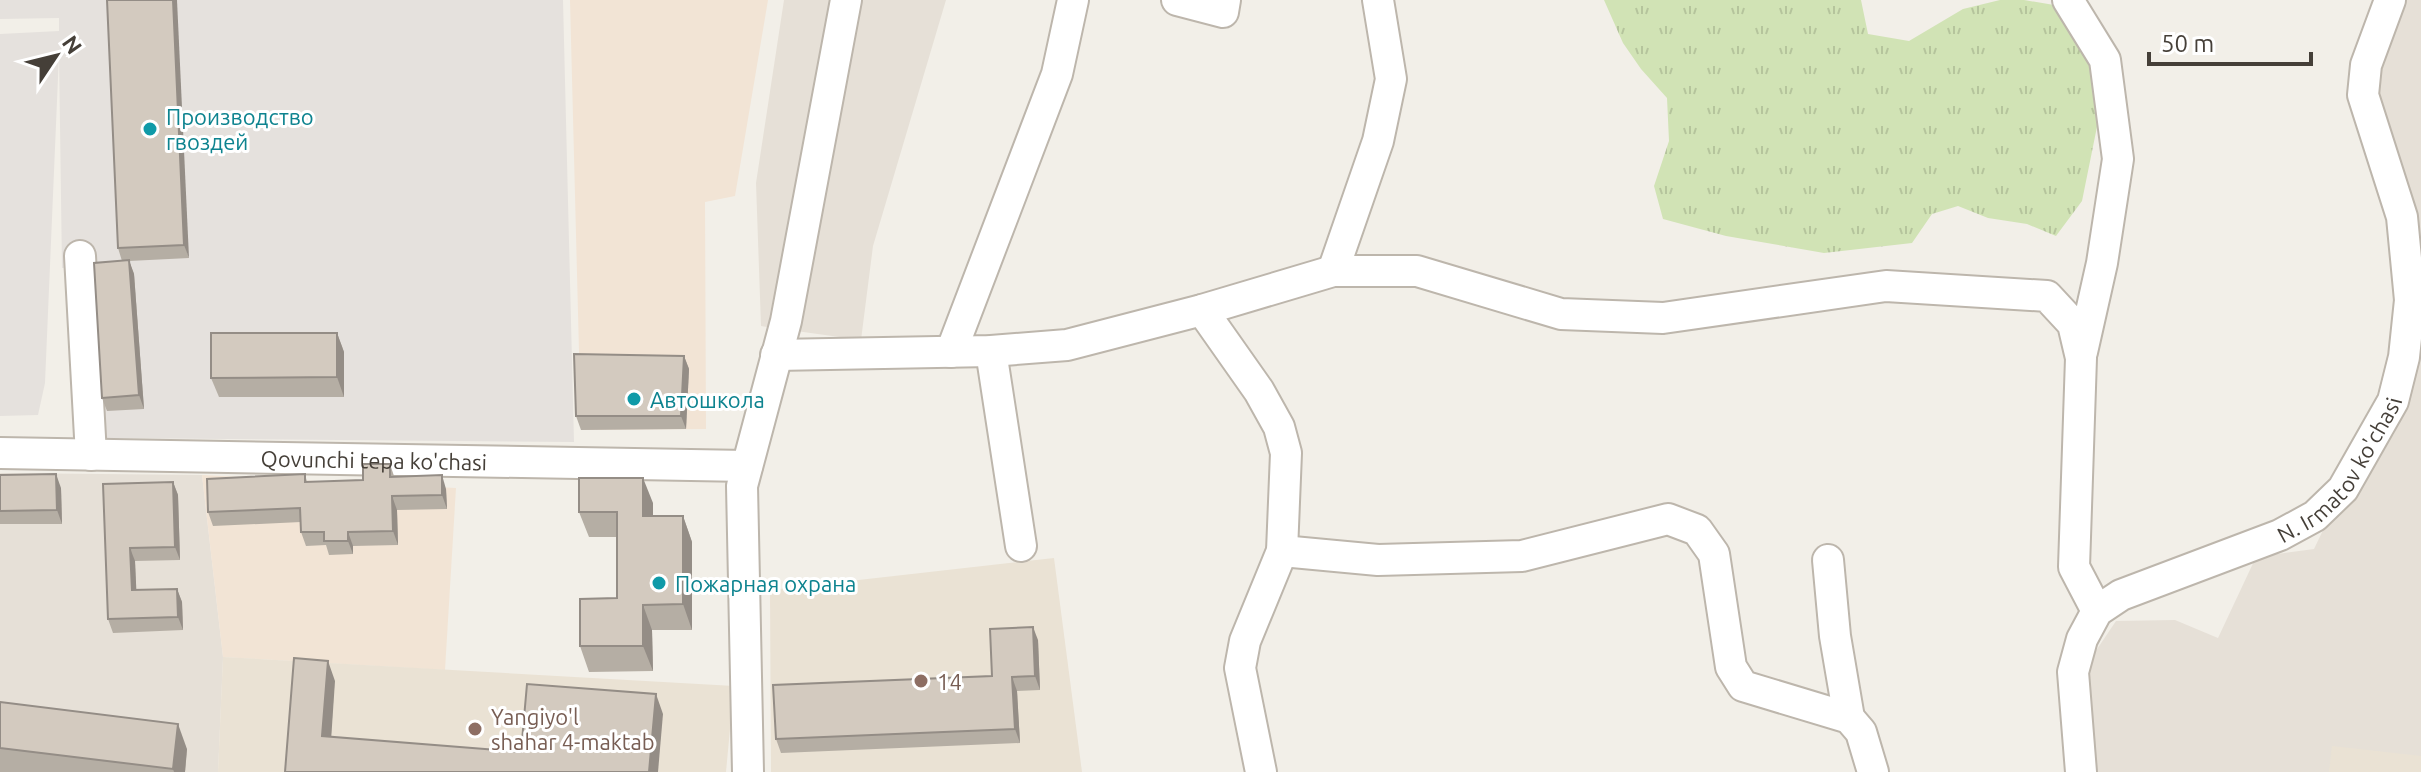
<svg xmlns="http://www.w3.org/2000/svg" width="2421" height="772" viewBox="0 0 2421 772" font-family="Ubuntu,sans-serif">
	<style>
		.residential { fill: #e6e0d7 }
		.commercial { fill: #f2e4d5 }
		.industrial { fill: #e5e1dd }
		.education { fill: #eae2d4 }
		.park { fill: url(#park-tufts) }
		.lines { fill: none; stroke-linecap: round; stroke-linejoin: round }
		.minor-casing { stroke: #bdb6ac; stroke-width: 34 }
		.minor { stroke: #fff; stroke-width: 30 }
		.wall { fill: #b5aea4 }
		.shaded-wall { fill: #948d86 }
		.building { fill: #d3cabf; stroke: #948d86; stroke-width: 2 }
		.culture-dot { fill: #0f9aa8; stroke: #fff; stroke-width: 3 }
		.education-dot { fill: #8d6e63; stroke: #fff; stroke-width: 3 }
		.labels { text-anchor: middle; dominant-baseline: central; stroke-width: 6; stroke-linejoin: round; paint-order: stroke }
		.culture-label { font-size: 22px; fill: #0d838f; stroke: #fff; text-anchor: start }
		.street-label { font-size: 22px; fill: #453f38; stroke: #fff }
		.education-label { font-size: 22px; fill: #785e54; stroke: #fff; text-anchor: start }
	</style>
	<defs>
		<pattern id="park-tufts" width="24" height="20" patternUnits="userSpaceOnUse" patternTransform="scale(2)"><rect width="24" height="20" fill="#d1e3b5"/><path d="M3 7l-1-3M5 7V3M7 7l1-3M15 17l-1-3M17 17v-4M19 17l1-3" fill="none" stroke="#b5c49c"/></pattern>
	</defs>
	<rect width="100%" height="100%" fill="#f2efe8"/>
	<g class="residential">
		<path d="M784 0H946L873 246 861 340 761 326 756 183Z"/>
		<path d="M2401 0H2421V772H2089L2087 664 2116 621 2175 620 2218 638 2256 557 2314 549 2326 524 2394 434 2413 354 2372 76Z"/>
		<path d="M0 473 202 475 223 657 218 772H0Z"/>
	</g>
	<g class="commercial">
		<path d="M570 0H768L735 196 705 202 706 429 581 430Z"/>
		<path d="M202 475 456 488 445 670 223 657Z"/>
	</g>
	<path class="industrial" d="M0 0H563L574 442 104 438 91 268H62L59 54 45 383 38 415 0 416V34L59 31V18L0 19Z"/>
	<g class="education">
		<path d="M1054 558 1082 772H771L770 590Z"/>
		<path d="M223 657 734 686 726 772H218Z"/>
		<path d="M2332 746 2421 756V772H2329Z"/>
	</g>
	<path class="park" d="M1604 0H1861L1868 34 1909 41 1963 9 2000 0H2024L2060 6 2084 35 2102 102 2082 201 2056 236 2027 224 1988 218 1958 206 1932 214 1912 243 1824 253 1726 236 1663 219 1654 186 1669 141 1667 98 1641 69 1623 43Z"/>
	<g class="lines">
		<g class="minor-casing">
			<g id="minor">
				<path d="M1177 0 1223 12 1225 0"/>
				<path d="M2068 0 2105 60 2118 159 2102 263 2082 352"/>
				<path d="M80 256 91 455"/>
				<path d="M1333 271 1378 141 1391 79 1378 0"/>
				<path d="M1202 310 1259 391 1279 427 1286 453 1282 551 1245 641 1240 668 1261 772"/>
				<path d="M991 351 1021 546"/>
				<path d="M951 352 1057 74 1073 0"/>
				<path d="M776 355 991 351 1067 345 1202 310 1333 271H1417L1561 314 1663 318 1886 286 2047 296 2073 324 2081 358 2074 567 2097 611"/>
				<path id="s1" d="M0 453 747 466"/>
				<path d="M1282 551 1378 560 1522 556 1668 519 1697 530 1714 554 1731 667 1743 686 1849 718 1861 732 1873 772"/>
				<path d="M1828 560 1835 636 1849 718"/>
				<path d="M748 772 742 486 786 321 846 0"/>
				<path id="s2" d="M2081 772 2073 672 2082 639 2097 611 2121 595 2280 535 2315 516 2343 489 2393 401 2404 357 2410 300 2402 217 2363 95 2366 65 2390 0"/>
			</g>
		</g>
		<use href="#minor" class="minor"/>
	</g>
	<g class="wall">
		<path d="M107 0 189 258 129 261 134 274 144 409 107 411 102 398 122 261 118 248Z"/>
		<path d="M337 333 344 352V397H219L211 378Z"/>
		<path d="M684 356 689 369 686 429 581 430 576 416Z"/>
		<path d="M390 464 394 476 446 489 447 509 397 510 398 545 353 546V554L329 555 326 545 306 546 301 532V522L213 526 208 512 305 474 307 482 363 480Z"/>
		<path d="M0 475 61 488 62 524H0Z"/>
		<path d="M173 482 178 495 180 560 135 561 136 590 177 589 182 602 183 630 113 633 108 619 103 484Z"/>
		<path d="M653 503V516H683L692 542V630H652L653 671 589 672 580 646 617 598V537H589L579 512Z"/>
		<path d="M1038 640 1040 690 1017 691 1020 743 781 753 776 739 992 676Z"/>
		<path d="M0 702 187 749 185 772H0Z"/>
	</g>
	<g class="shaded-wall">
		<path d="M173 0H177L189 258 184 245Z"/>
		<path d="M129 260 134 274 144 409 139 395Z"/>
		<path d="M337 333 344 352V397L337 377Z"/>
		<path d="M684 356 689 369 686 429 681 416Z"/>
		<path d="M56 474 61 488 62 524 57 510Z"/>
		<path d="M442 475 446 489 447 509 442 495Z"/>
		<path d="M643 478 653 503V542L643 516Z"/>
		<path d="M173 482 178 495 180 560 175 547Z"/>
		<path d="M392 496 397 510 398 545 393 531Z"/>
		<path d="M683 516 692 542V630L683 604Z"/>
		<path d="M348 532 353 546V554L348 541Z"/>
		<path d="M130 548 135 561 137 604 132 590Z"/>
		<path d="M177 589 182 602 183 630 178 617Z"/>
		<path d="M643 605 652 630 653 671 643 646Z"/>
		<path d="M1033 627 1038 640 1040 690 1035 676Z"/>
		<path d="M328 661 335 681 330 756 322 736Z"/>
		<path d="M1012 677 1017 691 1020 743 1015 729Z"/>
		<path d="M656 694 663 714 658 772H649Z"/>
		<path d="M178 724 187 749 185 772H174L173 769Z"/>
	</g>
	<g class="building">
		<path d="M107 0H173L184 245 118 248Z"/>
		<path d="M129 260 139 395 102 398 94 263Z"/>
		<path d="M211 333H337V377L211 378Z"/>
		<path d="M574 354 684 356 681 416H576Z"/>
		<path d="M363 464H390V477L442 475V495L392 496 393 531 348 532V541H324V532H301L300 508 208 512 207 479 305 474V482L363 480Z"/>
		<path d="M56 474 57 510 0 511V475Z"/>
		<path d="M579 478H643V516H683V604L643 605V646H580V599L617 598V512H579Z"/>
		<path d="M173 482 175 547 130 548 132 590 177 589 178 617 108 619 103 484Z"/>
		<path d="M1033 627 1035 676 1012 677 1015 729 776 739 773 685 992 676 990 629Z"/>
		<path d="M294 658 328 661 322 736 521 752 527 684 656 694 649 772H285Z"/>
		<path d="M0 702 178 724 173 769 0 748Z"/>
	</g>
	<g class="culture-dot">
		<circle cx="150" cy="129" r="8"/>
		<circle cx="634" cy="399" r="8"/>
		<circle cx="659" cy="583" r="8"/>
	</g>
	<g class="education-dot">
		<circle cx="921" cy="681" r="8"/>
		<circle cx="475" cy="729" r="8"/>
	</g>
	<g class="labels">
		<g class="culture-label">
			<text x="166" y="116">Производство<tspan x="166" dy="25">гвоздей</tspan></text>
			<text x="650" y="399">Автошкола</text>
			<text x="675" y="583">Пожарная охрана</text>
		</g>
		<g class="street-label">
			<text stroke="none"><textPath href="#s1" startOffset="374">Qovunchi tepa ko'chasi</textPath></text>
			<text stroke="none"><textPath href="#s2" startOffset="456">N. Irmatov ko'chasi</textPath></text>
		</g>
		<g class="education-label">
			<text x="937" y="681">14</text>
			<text x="491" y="716">Yangiyo'l<tspan x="491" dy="25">shahar 4-maktab</tspan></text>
		</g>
	</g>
	<g transform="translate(56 56) rotate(55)" stroke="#ffffff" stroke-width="6" paint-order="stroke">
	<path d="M0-6L14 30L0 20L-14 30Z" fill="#453f38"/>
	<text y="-12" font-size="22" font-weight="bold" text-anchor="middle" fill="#453f38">N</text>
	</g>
	<path d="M2149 52v12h162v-12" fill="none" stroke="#453f38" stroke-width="4"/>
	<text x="2161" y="52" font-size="24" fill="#453f38" stroke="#ffffff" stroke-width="6" paint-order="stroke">50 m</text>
</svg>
